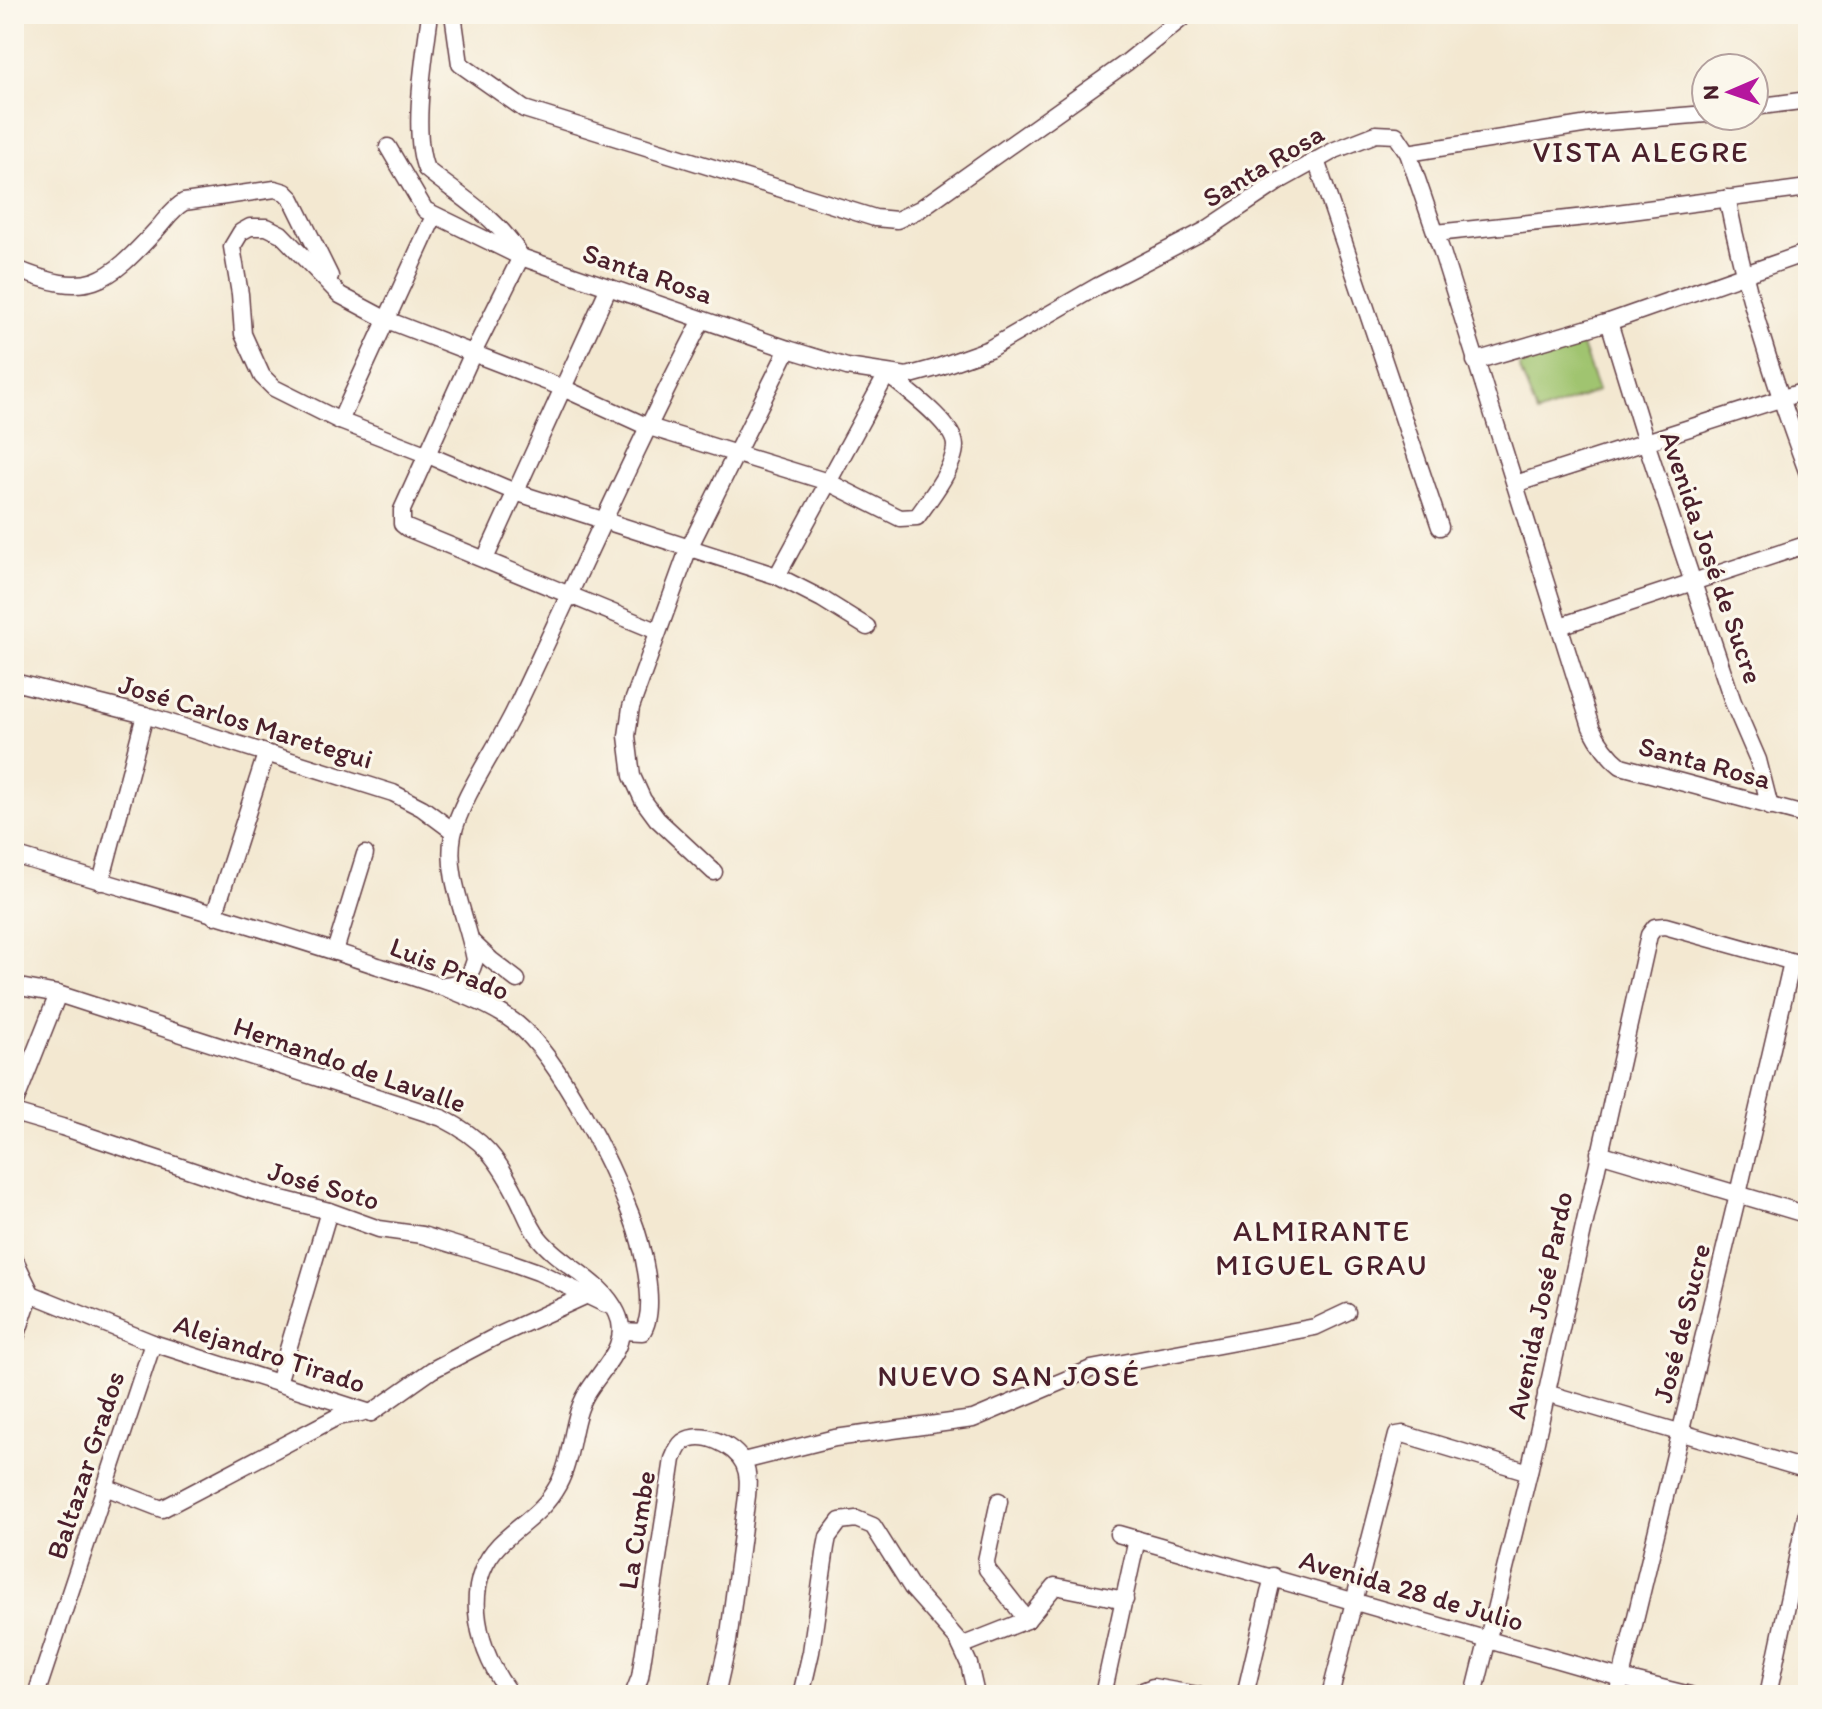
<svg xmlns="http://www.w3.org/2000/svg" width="1822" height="1709" viewBox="0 0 1822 1709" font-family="Itim,sans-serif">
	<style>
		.green { fill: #a0c46f; stroke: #75724d; stroke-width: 2 }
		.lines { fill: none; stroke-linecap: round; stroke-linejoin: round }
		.minor-casing { stroke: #633d44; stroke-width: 19 }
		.minor { stroke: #fff; stroke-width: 16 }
		.labels { text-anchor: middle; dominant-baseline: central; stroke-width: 6; stroke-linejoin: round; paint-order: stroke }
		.street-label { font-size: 28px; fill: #4a1f2b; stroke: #fbf7ec }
		.neighbourhood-label { font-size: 30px; letter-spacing: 2px; fill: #4a1f2b; stroke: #fbf7ec }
	</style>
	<rect width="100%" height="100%" fill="#fbf7ec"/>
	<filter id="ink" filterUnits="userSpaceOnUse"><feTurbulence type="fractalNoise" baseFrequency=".0125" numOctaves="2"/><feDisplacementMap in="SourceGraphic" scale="16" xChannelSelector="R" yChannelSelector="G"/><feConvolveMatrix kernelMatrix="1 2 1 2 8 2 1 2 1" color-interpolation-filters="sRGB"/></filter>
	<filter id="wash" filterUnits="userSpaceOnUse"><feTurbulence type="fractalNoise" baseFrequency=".006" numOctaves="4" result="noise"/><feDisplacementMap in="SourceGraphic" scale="32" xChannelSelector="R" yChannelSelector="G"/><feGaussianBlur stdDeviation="1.8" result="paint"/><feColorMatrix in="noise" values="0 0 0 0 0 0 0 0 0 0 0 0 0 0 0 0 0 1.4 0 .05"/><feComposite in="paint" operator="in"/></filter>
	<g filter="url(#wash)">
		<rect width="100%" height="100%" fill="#f3e8d1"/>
		<path class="green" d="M1581 343 1598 391 1537 414 1519 366Z"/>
	</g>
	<g filter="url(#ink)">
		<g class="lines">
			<g class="minor-casing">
				<g id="minor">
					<path d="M430 14C425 54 411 133 426 169 459 196 500 219 521 257L472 355 402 510V524L407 528 657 631"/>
					<path d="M453 14 460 64 524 109 875 218 897 220 920 209 1126 63 1187 14"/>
					<path d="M1754 107 1808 100"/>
					<path d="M388 147 425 210 521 257 788 349 847 367 907 376 936 368 989 349 1098 286 1206 230 1281 180 1335 150 1376 134 1396 135 1408 153 1442 252 1591 727C1599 743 1607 755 1621 766L1808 816"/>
					<path d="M1408 153 1595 123 1706 114"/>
					<path d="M1316 160 1440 527"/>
					<path d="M1727 198C1746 294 1774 382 1808 474"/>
					<path d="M1436 233 1586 217 1808 188"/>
					<path d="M14 268C88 299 106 285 158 228 167 218 172 209 184 202L275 189 285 192 292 199 330 276"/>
					<path d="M1609 322 1646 442 1733 702 1758 760 1770 807"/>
					<path d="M1475 361 1609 322 1808 252"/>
					<path d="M340 421 434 216"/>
					<path d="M1515 484 1808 390"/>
					<path d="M485 559 609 287"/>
					<path d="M777 576 887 374C904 388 955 424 955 446 955 467 929 500 917 517L900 518 828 482 646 426 563 388 387 320 340 295 281 234 267 227H250L241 232 232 247 240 294 243 334 262 376 274 388 340 421 428 455 515 492 777 576 822 599 867 627"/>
					<path d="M1560 626 1808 544"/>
					<path d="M14 682 145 715 393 793 422 808 453 831"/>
					<path d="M14 855C135 892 258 925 378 966 420 979 484 998 517 1024 560 1059 611 1163 631 1215 641 1240 659 1309 642 1332L622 1331"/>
					<path d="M714 872 657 819 643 800 632 776 627 736 631 707 688 550 788 349"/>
					<path d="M101 882 145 715"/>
					<path d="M214 916 266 754"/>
					<path d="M472 942 491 960 517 980"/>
					<path d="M335 951 365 854"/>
					<path d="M14 986 58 994 442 1118C484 1139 499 1160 519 1200 525 1212 530 1227 539 1238 561 1266 601 1279 617 1313 632 1344 601 1369 587 1393 570 1421 574 1456 558 1485 542 1514 521 1523 499 1545 459 1587 479 1655 511 1695"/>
					<path d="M437 986C461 983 468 984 475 960 468 920 445 876 453 835 460 799 498 746 515 710 577 580 635 448 702 320"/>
					<path d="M14 1105 58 994"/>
					<path d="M14 1113 62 1127 262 1194 329 1211 379 1229 422 1235 507 1261 538 1272 605 1304"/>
					<path d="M1599 1153 1808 1215"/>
					<path d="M14 1258 31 1293 14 1343"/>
					<path d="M14 1287 153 1343 371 1413"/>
					<path d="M278 1383 329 1211"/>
					<path d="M1546 1393 1808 1470"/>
					<path d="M371 1413 432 1370 493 1338 587 1295"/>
					<path d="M743 1461 835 1438 973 1419 1091 1369 1315 1327 1347 1312"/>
					<path d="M105 1487 162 1509 337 1417 361 1413"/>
					<path d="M999 1501 986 1561 987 1569 1027 1620"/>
					<path d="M1118 1534 1621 1678 1690 1695"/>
					<path d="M961 1646 1027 1620 1055 1586 1125 1600"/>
					<path d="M36 1695 153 1343"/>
					<path d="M633 1695 640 1677 673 1459C676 1453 677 1447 683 1442 701 1429 735 1445 744 1464 749 1475 748 1485 747 1496L728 1642 716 1695"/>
					<path d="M801 1695 811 1652 826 1547 828 1537 840 1521 856 1519 873 1526 912 1588 958 1640 969 1664 976 1695"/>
					<path d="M1103 1695 1137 1539"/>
					<path d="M1132 1695 1153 1687 1198 1695"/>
					<path d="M1245 1695 1273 1576"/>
					<path d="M1330 1695 1397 1435 1403 1434 1529 1472"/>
					<path d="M1474 1695 1529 1472 1649 935 1655 927 1665 926 1808 966"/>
					<path d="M1617 1695 1738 1194 1792 962"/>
					<path d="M1768 1695 1808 1507"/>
				</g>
			</g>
			<use href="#minor" class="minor"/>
		</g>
	</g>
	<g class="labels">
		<g class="street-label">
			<text transform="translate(1263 165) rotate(-31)">Santa Rosa</text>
			<text transform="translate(648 273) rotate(19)">Santa Rosa</text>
			<text transform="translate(1712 557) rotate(71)">Avenida José de Sucre</text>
			<text transform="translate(246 721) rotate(17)">José Carlos Maretegui</text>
			<text transform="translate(1705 762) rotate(15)">Santa Rosa</text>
			<text transform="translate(450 968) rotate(22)">Luis Prado</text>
			<text transform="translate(350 1064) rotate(19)">Hernando de Lavalle</text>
			<text transform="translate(324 1185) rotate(16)">José Soto</text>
			<text transform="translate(1539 1305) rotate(-78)">Avenida José Pardo</text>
			<text transform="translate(1681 1323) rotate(-76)">José de Sucre</text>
			<text transform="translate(270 1353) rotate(18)">Alejandro Tirado</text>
			<text transform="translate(85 1465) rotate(-72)">Baltazar Grados</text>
			<text transform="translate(636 1530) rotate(-81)">La Cumbe</text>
			<text transform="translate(1412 1590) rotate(16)">Avenida 28 de Julio</text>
		</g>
		<g class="neighbourhood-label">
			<text x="1641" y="151">VISTA ALEGRE</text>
			<text x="1322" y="1230">ALMIRANTE<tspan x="1322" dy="34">MIGUEL GRAU</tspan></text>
			<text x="1009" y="1375">NUEVO SAN JOSÉ</text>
		</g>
	</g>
	<rect width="1822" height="1709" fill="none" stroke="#fbf7ec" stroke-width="48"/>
	<g transform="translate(1730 92) rotate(268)"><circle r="38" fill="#fbf7ec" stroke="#b4a19f" stroke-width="2"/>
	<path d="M0-6L14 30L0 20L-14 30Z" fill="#b5179e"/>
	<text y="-12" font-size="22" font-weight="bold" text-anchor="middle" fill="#4a1f2b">N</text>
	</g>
</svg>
